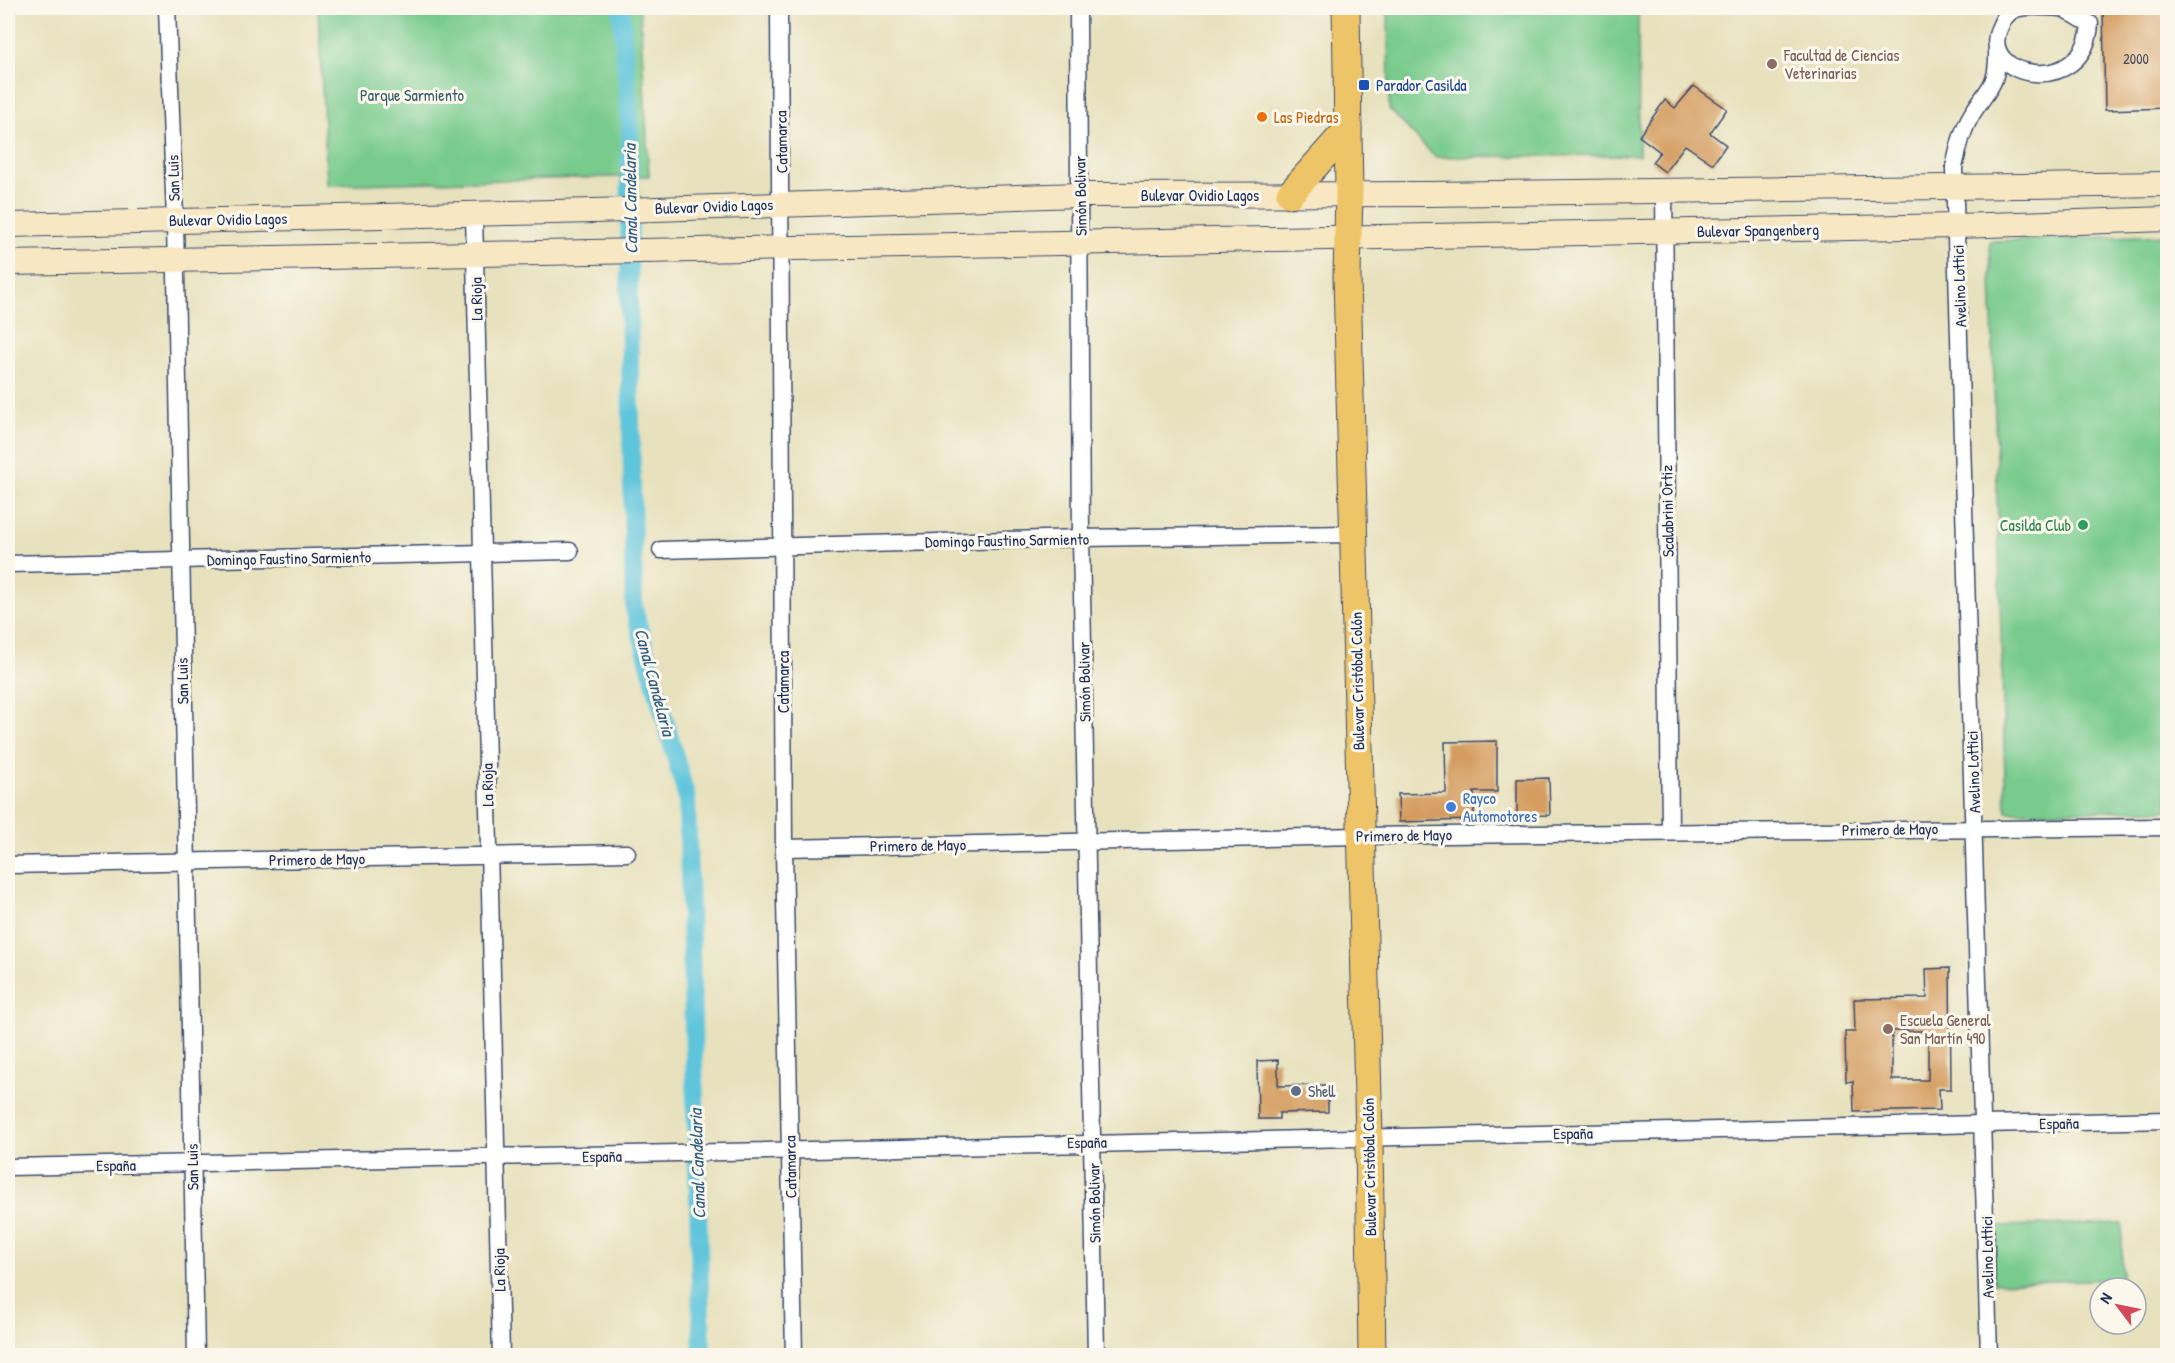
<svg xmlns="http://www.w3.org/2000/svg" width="2175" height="1363" viewBox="0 0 2175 1363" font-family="'Patrick Hand',sans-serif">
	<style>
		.green { fill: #78cb8d; stroke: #4a7d76; stroke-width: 1.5 }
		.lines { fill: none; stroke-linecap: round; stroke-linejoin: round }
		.canal { stroke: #5ec5db; stroke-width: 18 }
		.building { fill: #d49c5f; fill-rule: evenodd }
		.minor-casing { stroke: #3a4a6c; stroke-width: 19 }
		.secondary-casing { stroke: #3a4a6c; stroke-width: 26 }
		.trunk-casing { stroke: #3a4a6c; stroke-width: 29 }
		.minor { stroke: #fff; stroke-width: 16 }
		.secondary { stroke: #f8e7c3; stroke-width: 24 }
		.trunk { stroke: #eec469; stroke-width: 27 }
		.education-dot { fill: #8d6e63; stroke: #fbf7ec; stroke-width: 2 }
		.transit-dot { fill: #1a4fb4; stroke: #fbf7ec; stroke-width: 2 }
		.food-dot { fill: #e8710a; stroke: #fbf7ec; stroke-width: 2 }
		.leisure-dot { fill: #2e9e5b; stroke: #fbf7ec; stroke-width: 2 }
		.shop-dot { fill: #3f7fe0; stroke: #fbf7ec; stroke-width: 2 }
		.service-dot { fill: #5c6f8a; stroke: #fbf7ec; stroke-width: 2 }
		.labels { text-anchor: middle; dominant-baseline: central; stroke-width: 6; stroke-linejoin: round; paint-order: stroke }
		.number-label { font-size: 14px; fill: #494a5e }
		.education-label { font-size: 16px; fill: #785e54; stroke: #fbf7ec; text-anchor: start }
		.transit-label { font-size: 16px; fill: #164399; stroke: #fbf7ec; text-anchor: start }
		.park-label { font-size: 16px; fill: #375e6c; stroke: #fbf7ec }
		.food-label { font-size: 16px; fill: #c56008; stroke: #fbf7ec; text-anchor: start }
		.street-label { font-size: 16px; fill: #1b2f5e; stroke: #fbf7ec }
		.leisure-label { font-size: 16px; fill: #27864d; stroke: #fbf7ec; text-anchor: end }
		.shop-label { font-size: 16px; fill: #366cbe; stroke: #fbf7ec; text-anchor: start }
		.service-label { font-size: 16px; fill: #4e5e75; stroke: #fbf7ec; text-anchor: start }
		.water-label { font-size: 18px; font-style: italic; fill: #2f5c84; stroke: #fbf7ec }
	</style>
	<rect width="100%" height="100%" fill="#fbf7ec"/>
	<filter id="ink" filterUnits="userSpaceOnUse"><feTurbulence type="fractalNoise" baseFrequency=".0167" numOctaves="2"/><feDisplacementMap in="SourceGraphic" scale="12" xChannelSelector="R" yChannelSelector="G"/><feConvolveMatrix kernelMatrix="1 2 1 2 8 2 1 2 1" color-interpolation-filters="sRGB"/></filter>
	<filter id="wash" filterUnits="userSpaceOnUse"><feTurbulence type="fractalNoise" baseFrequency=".008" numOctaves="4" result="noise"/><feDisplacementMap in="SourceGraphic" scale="24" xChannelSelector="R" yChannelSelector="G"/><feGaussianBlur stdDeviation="1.35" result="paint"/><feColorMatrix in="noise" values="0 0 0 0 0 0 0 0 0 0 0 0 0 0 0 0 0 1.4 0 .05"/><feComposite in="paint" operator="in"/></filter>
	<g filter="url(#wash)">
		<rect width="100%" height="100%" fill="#e7e1bd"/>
		<g class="green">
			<path d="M318 8H640L649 176 327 185Z"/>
			<path d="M1388 8H1638L1639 155 1435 157 1389 109Z"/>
			<path d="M2167 235V810L2006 812 1990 241Z"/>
			<path d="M2122 1223V1279L1994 1283 1992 1226Z"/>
		</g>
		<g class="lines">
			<path class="canal" d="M621 8 630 126 629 294 634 609 687 799 702 1356"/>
		</g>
		<g id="blocks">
			<g class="building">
				<path d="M2103 8H2168V108L2105 110Z"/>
				<path d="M1694 86 1727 109 1710 133 1726 145 1713 164 1685 145 1665 172 1652 162 1660 152 1639 136 1665 100 1675 108Z"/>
				<path d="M1497 741V792H1474V820L1399 822 1398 794 1446 793 1445 742Z"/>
				<path d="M1549 778 1550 815 1517 816V779Z"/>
				<path d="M1950 968 1951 1089H1939L1940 1110 1854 1112 1853 1081 1846 1082 1845 1032H1855L1854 999 1927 998 1926 969ZM1892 1031H1928V1080H1892Z"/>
				<path d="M1278 1060V1086L1328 1085V1112L1279 1113V1119H1258L1257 1061Z"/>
			</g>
		</g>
	</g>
	<g filter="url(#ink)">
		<use href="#blocks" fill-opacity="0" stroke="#3a4a6c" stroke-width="1.5"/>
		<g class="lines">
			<g class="minor-casing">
				<g id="minor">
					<path d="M167 8 175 220 196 1356"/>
					<path d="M779 8 784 848 794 1356"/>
					<path d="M1078 8 1081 538 1096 1356"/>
					<path d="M2063 8 2090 24C2085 99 1978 78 1999 29 2002 21 2007 12 2016 9 2029 4 2049 8 2063 8Z"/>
					<path d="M1664 191 1670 832"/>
					<path d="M474 214 501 1356"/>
					<path d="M661 550 1081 538 1354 534"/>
					<path d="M8 564 570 551"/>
					<path d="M784 848 1360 836 2168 827"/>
					<path d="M8 865 627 853"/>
					<path d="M8 1167C728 1153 1447 1135 2168 1120"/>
					<path d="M1989 1356 1954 168C1958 149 1962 130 1972 114 1990 85 1998 86 1997 49"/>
				</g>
			</g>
			<g class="secondary-casing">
				<g id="secondary">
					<path d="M8 225 594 211 1080 195 1429 194 2168 184"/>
					<path d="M8 263 1957 226 2168 219"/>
				</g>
			</g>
			<g class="trunk-casing">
				<g id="trunk">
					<path d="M1346 8 1349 192 1347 277 1369 1137 1372 1356"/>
					<path d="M1290 194 1348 129"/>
				</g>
			</g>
			<use href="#minor" class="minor"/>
			<use href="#secondary" class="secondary"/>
			<use href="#trunk" class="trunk"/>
		</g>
	</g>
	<g class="education-dot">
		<circle cx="1772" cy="64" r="6"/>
		<circle cx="1888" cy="1029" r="6"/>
	</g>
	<rect class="transit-dot" x="1358" y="79" width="12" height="12" rx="3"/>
	<circle class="food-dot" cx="1262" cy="117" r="6"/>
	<circle class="leisure-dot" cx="2083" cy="525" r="6"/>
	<circle class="shop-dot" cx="1451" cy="807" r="6"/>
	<circle class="service-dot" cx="1296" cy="1091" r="6"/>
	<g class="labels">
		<g class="number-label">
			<text x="2136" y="58">2000</text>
		</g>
		<g class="education-label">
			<text x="1784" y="55">Facultad de Ciencias<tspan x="1784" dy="18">Veterinarias</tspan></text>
			<text x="1900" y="1020">Escuela General<tspan x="1900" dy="18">San Martín 490</tspan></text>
		</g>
		<g class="transit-label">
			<text x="1376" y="85">Parador Casilda</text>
		</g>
		<g class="park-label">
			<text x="412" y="95">Parque Sarmiento</text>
		</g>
		<g class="food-label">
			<text x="1274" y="117">Las Piedras</text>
		</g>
		<g class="street-label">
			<text transform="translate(781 142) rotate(-91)">Catamarca</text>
			<text transform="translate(173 178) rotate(-92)">San Luis</text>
			<text x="1200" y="195">Bulevar Ovidio Lagos</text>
			<text transform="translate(1080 196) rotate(-91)">Simón Bolivar</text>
			<text transform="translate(714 206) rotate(-2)">Bulevar Ovidio Lagos</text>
			<text transform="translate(228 219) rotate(-1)">Bulevar Ovidio Lagos</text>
			<text transform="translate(1758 230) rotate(-1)">Bulevar Spangenberg</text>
			<text transform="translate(1959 286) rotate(-92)">Avelino Lottici</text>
			<text transform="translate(476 299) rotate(-91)">La Rioja</text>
			<text transform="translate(1667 511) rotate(-91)">Scalabrini Ortiz</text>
			<text transform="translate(1007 540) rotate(-1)">Domingo Faustino Sarmiento</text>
			<text transform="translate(289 558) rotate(-1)">Domingo Faustino Sarmiento</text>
			<text transform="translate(182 681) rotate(-91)">San Luis</text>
			<text transform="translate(1357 681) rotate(-91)">Bulevar Cristóbal Colón</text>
			<text transform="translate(783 682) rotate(-90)">Catamarca</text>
			<text transform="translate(1084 682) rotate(-91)">Simón Bolivar</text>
			<text transform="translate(1973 772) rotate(-92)">Avelino Lottici</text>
			<text transform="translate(487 785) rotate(-91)">La Rioja</text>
			<text transform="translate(1890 829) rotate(-1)">Primero de Mayo</text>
			<text transform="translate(1404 835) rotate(-1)">Primero de Mayo</text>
			<text transform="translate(918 845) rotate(-1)">Primero de Mayo</text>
			<text transform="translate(317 859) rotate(-1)">Primero de Mayo</text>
			<text transform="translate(2059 1123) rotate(-1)">España</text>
			<text transform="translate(1573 1133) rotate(-1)">España</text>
			<text transform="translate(1087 1142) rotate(-1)">España</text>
			<text transform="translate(602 1156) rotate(-1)">España</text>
			<text transform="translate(116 1165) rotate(-1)">España</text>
			<text transform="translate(192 1167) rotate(-91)">San Luis</text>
			<text transform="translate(790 1167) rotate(-91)">Catamarca</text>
			<text transform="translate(1369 1167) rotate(-91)">Bulevar Cristóbal Colón</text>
			<text transform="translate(1094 1203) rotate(-91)">Simón Bolivar</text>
			<text transform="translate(1987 1257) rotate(-91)">Avelino Lottici</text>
			<text transform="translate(499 1270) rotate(-91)">La Rioja</text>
		</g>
		<g class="leisure-label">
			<text x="2071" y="525">Casilda Club</text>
		</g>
		<g class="shop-label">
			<text x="1463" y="798">Rayco<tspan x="1463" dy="18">Automotores</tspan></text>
		</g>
		<g class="service-label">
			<text x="1308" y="1091">Shell</text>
		</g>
		<g class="water-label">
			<text transform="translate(630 199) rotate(-91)">Canal Candelaria</text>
			<text transform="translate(655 682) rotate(75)">Canal Candelaria</text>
			<text transform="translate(697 1164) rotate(-92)">Canal Candelaria</text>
		</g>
	</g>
	<rect width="2175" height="1363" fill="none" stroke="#fbf7ec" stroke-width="30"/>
	<g transform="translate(2118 1306) rotate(302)"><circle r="28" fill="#fbf7ec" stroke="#a1a7b3" stroke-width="1.5"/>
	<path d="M0-4.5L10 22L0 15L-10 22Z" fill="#d1495b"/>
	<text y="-9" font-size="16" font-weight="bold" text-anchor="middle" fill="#1b2f5e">N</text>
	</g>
</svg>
